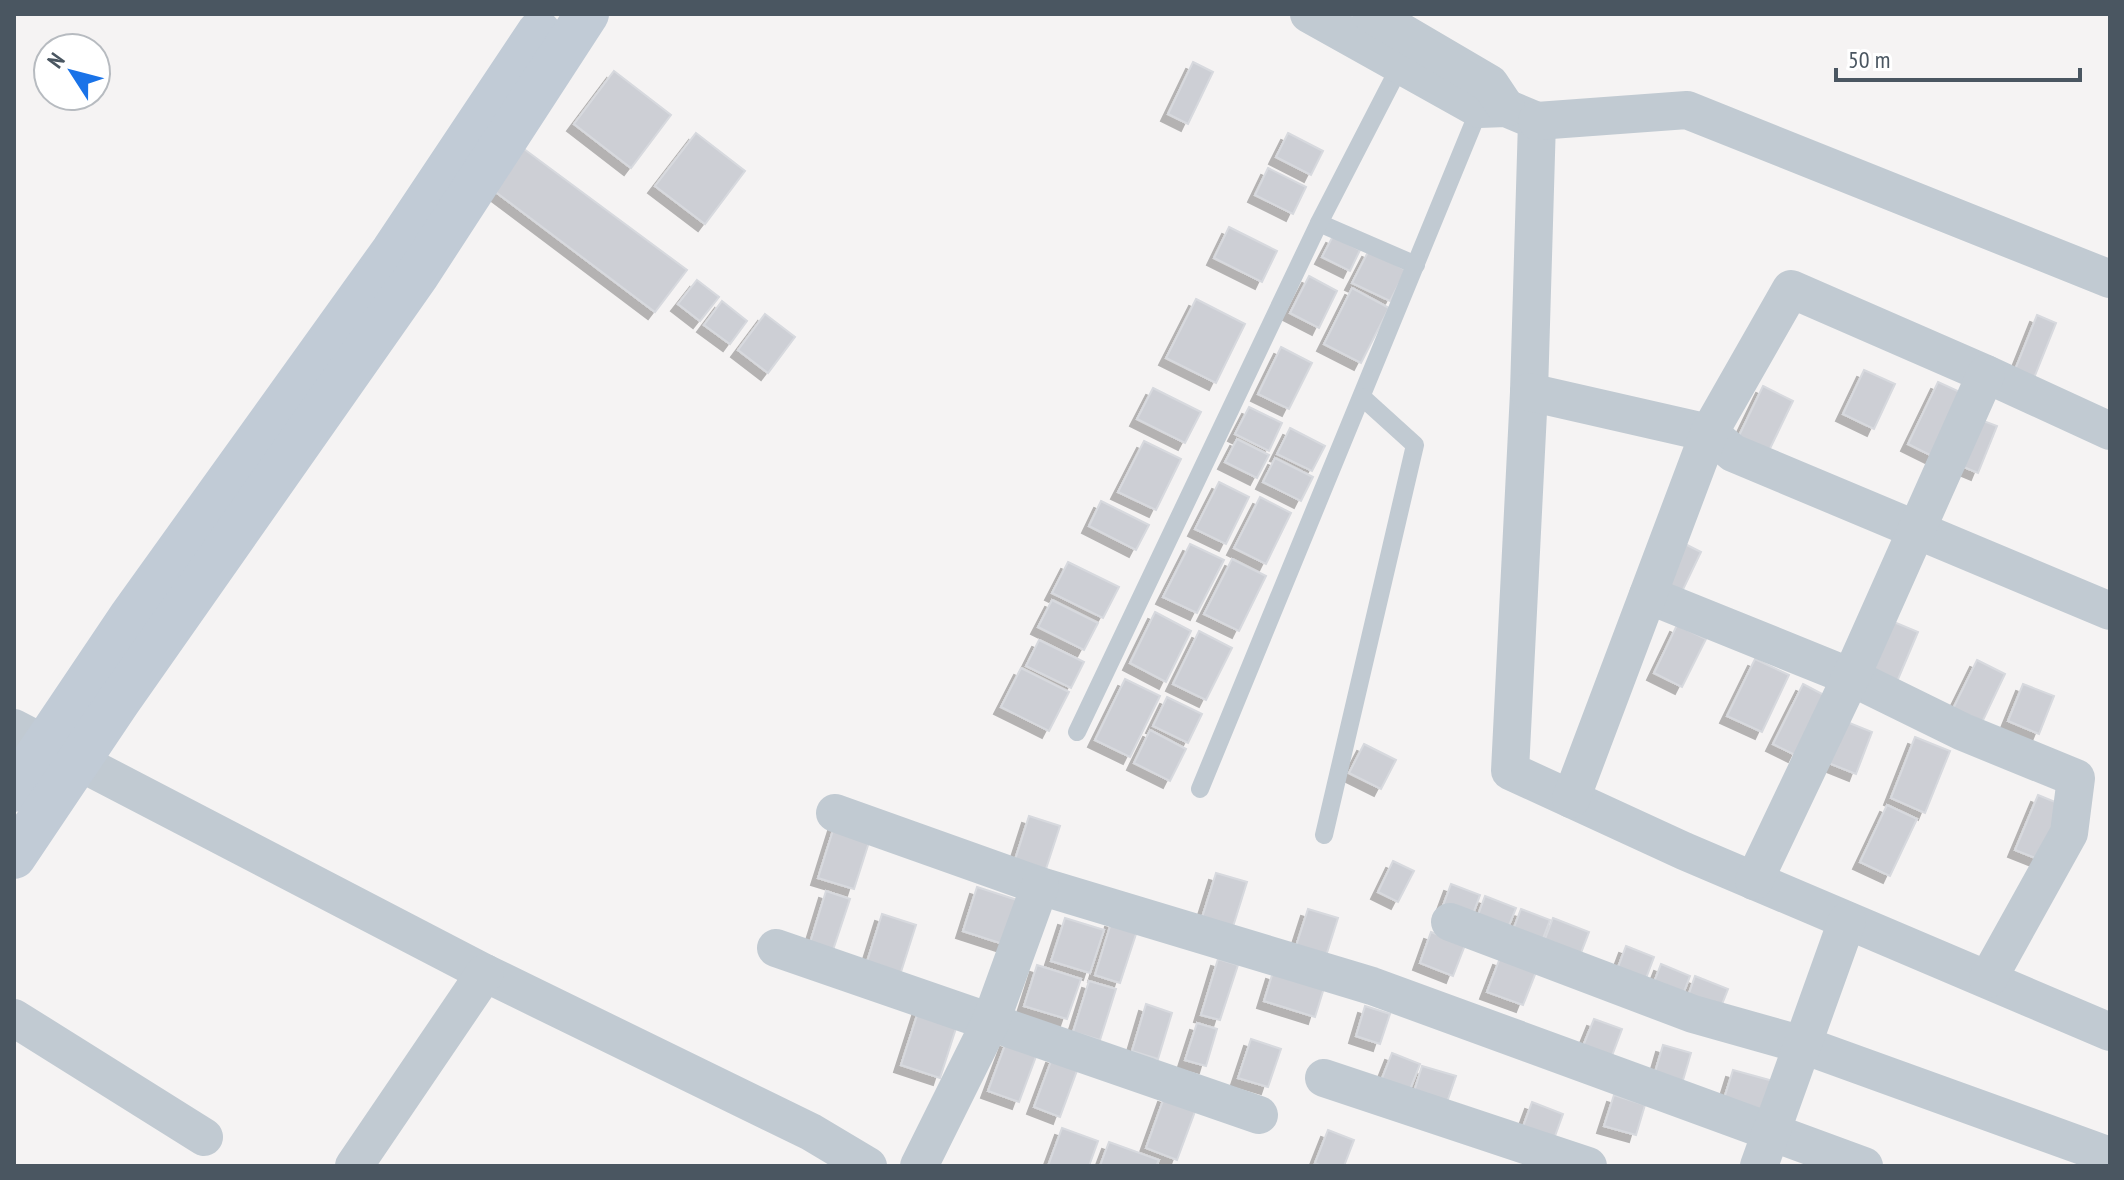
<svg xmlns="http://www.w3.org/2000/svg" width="2124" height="1180" viewBox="0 0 2124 1180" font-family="'PT Sans Narrow',sans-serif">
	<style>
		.building { fill: #cdcfd5; stroke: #d7d9de; stroke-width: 2; filter: url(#shadow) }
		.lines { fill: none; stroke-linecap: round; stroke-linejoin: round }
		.lane { stroke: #c1cad2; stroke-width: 18 }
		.street { stroke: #c1cad2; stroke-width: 38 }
		.secondary { stroke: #c1cbd6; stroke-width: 44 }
	</style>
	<defs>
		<filter id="shadow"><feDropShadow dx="-7" dy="7" stdDeviation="0" flood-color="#0004"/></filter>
	</defs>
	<rect width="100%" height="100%" fill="#f5f3f3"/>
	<g class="building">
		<path d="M1193 62 1213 72 1188 124 1168 114Z"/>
		<path d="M614 71 671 115 631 168 574 124Z"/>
		<path d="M696 133 745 171 705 224 655 186Z"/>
		<path d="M1288 133 1323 151 1311 175 1276 157Z"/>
		<path d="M524 149 687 270 655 312 493 190Z"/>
		<path d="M1268 168 1306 187 1293 214 1255 195Z"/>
		<path d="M1229 227 1277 251 1262 282 1214 258Z"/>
		<path d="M1333 236 1360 250 1350 271 1322 257Z"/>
		<path d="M1369 250 1406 270 1390 301 1352 283Z"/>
		<path d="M1309 276 1337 291 1319 328 1290 313Z"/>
		<path d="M697 280 719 297 700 321 678 304Z"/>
		<path d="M1352 288 1389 308 1361 363 1324 344Z"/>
		<path d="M1196 299 1245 324 1216 383 1166 358Z"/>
		<path d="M722 301 747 321 730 344 704 325Z"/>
		<path d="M765 314 795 337 768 373 738 350Z"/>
		<path d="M2037 315 2056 323 2034 378 2015 370Z"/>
		<path d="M1281 347 1312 363 1289 409 1258 394Z"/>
		<path d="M1864 370 1895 384 1874 429 1843 414Z"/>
		<path d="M1938 382 1962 393 1932 456 1908 444Z"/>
		<path d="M1763 386 1793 401 1764 461 1734 446Z"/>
		<path d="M1153 388 1201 412 1185 443 1137 419Z"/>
		<path d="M1249 407 1282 423 1269 451 1235 434Z"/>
		<path d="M1973 417 1997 426 1978 473 1954 463Z"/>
		<path d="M1290 428 1325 446 1312 471 1277 454Z"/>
		<path d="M1237 439 1269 455 1257 478 1225 462Z"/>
		<path d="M1144 441 1181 459 1156 510 1118 492Z"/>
		<path d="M1275 458 1313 477 1301 501 1263 482Z"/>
		<path d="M1219 482 1249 497 1226 544 1195 529Z"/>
		<path d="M1260 497 1291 513 1266 564 1234 548Z"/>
		<path d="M1101 501 1149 525 1136 550 1089 526Z"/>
		<path d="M1683 543 1701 552 1677 602 1659 593Z"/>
		<path d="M1190 544 1224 560 1197 613 1163 597Z"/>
		<path d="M1232 559 1266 576 1239 631 1204 614Z"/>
		<path d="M1068 562 1119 587 1103 618 1052 593Z"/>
		<path d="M1052 600 1098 623 1084 650 1038 627Z"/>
		<path d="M1155 612 1191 631 1166 682 1130 663Z"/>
		<path d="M1889 620 1918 632 1896 684 1867 672Z"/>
		<path d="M1677 625 1706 639 1682 687 1654 673Z"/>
		<path d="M1199 631 1232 648 1206 700 1173 684Z"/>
		<path d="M1039 640 1084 662 1071 688 1026 666Z"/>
		<path d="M1755 659 1789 675 1762 732 1727 716Z"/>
		<path d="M1977 660 2005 674 1976 735 1947 721Z"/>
		<path d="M1021 668 1069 692 1049 731 1001 707Z"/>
		<path d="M1125 679 1160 696 1130 757 1095 740Z"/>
		<path d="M1803 684 1824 695 1795 755 1773 744Z"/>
		<path d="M2023 684 2054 696 2039 734 2008 721Z"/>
		<path d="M1167 697 1202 714 1188 743 1153 726Z"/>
		<path d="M1842 720 1872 732 1856 774 1826 762Z"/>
		<path d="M1150 730 1186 749 1170 781 1134 763Z"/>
		<path d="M1915 737 1950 751 1925 813 1891 798Z"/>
		<path d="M1364 744 1396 760 1381 789 1349 773Z"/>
		<path d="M2038 795 2065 806 2043 861 2015 850Z"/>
		<path d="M1887 805 1917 819 1890 876 1860 862Z"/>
		<path d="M1029 816 1060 826 1044 875 1013 866Z"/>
		<path d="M835 824 871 836 854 889 818 878Z"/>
		<path d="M1393 861 1414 871 1398 902 1378 892Z"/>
		<path d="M1216 873 1247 882 1231 933 1200 924Z"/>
		<path d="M1451 884 1480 895 1469 925 1440 914Z"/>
		<path d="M977 887 1020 901 1006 945 963 931Z"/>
		<path d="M826 891 850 899 833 950 810 943Z"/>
		<path d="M1485 896 1516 908 1504 938 1474 926Z"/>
		<path d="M1308 909 1338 918 1326 956 1296 946Z"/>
		<path d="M1521 909 1550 920 1539 949 1510 938Z"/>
		<path d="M882 914 916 925 900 975 866 965Z"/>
		<path d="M1065 918 1104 930 1090 973 1051 961Z"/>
		<path d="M1553 918 1589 932 1576 966 1540 952Z"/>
		<path d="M1112 920 1138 928 1120 983 1095 975Z"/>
		<path d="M1431 932 1465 945 1453 976 1420 963Z"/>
		<path d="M1626 946 1654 957 1642 989 1614 978Z"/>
		<path d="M1500 958 1536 972 1523 1005 1487 992Z"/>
		<path d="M1218 959 1238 965 1220 1020 1201 1015Z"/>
		<path d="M1661 964 1690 976 1680 1002 1651 990Z"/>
		<path d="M1037 965 1081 979 1067 1019 1024 1006Z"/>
		<path d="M1273 972 1324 988 1315 1017 1264 1001Z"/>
		<path d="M1695 976 1728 989 1717 1017 1685 1005Z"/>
		<path d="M1089 981 1116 989 1100 1040 1073 1032Z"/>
		<path d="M1146 1004 1172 1013 1158 1059 1132 1051Z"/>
		<path d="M920 1006 959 1019 940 1078 901 1065Z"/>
		<path d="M1365 1006 1390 1014 1380 1044 1356 1036Z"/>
		<path d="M1594 1019 1622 1029 1610 1061 1581 1051Z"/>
		<path d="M1197 1023 1217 1029 1206 1066 1185 1060Z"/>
		<path d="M1251 1039 1281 1049 1268 1087 1238 1078Z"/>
		<path d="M1007 1040 1038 1051 1019 1102 988 1091Z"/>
		<path d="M1663 1045 1691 1053 1681 1087 1653 1079Z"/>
		<path d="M1392 1053 1420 1064 1409 1092 1381 1081Z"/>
		<path d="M1053 1056 1079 1065 1060 1117 1034 1107Z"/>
		<path d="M1422 1066 1456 1076 1446 1105 1413 1095Z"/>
		<path d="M1733 1070 1773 1081 1763 1114 1723 1102Z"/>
		<path d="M1165 1095 1197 1106 1177 1160 1146 1148Z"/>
		<path d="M1614 1095 1645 1105 1636 1135 1604 1126Z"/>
		<path d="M1532 1102 1563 1114 1551 1147 1520 1135Z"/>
		<path d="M1062 1128 1098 1141 1089 1166H1048Z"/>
		<path d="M1328 1130 1354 1140 1344 1166H1322L1315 1163Z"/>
		<path d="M1109 1142 1159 1160 1156 1166H1100Z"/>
	</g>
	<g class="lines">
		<g class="lane">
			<path d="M1319 223 1416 265"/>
			<path d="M1077 732 1319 223 1400 66"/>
			<path d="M1200 789 1481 105"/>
			<path d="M1324 835 1415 445 1362 397"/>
		</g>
		<g class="street">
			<path d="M1309 14 1479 109 1506 108 1537 121 1529 392 1510 771 1684 851 2110 1032"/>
			<path d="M1371 14 1490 84 1506 108"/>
			<path d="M1537 121 1687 110 2110 279"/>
			<path d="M1529 392 1709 433 1733 453 2110 611"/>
			<path d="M1648 595 1851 677 1963 732 2076 778 2069 833 1988 979"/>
			<path d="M14 728 485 973 811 1132 868 1166"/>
			<path d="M1571 799 1709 433 1791 289 1986 374 2110 431"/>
			<path d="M835 813 1040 886 1372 986 1864 1166"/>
			<path d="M1754 881 1851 677 1986 374"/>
			<path d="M1450 922 1693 1014 1803 1045 2110 1156"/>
			<path d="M776 948 1259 1115"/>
			<path d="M14 1018 204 1137"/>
			<path d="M1324 1078 1588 1166"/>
			<path d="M354 1166 485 973"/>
			<path d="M919 1166 991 1021 1040 886"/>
			<path d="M1759 1166 1847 921"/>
		</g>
		<g class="secondary">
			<path d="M14 790 131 616 393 251 539 32"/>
			<path d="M14 857 118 702 418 274 587 14"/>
		</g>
	</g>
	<rect width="2124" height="1180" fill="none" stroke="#4a5661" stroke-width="32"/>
	<g transform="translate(72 72) rotate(306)"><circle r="38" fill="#ffffff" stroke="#b7bbc0" stroke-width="2"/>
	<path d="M0-6L14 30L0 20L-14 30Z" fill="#1a73e8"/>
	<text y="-12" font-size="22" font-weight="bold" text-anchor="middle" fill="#4a5661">N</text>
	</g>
	<path d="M1836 68v12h244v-12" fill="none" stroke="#4a5661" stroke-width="4"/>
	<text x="1848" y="68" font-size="24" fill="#4a5661" stroke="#ffffff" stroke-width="6" paint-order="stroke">50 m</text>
</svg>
